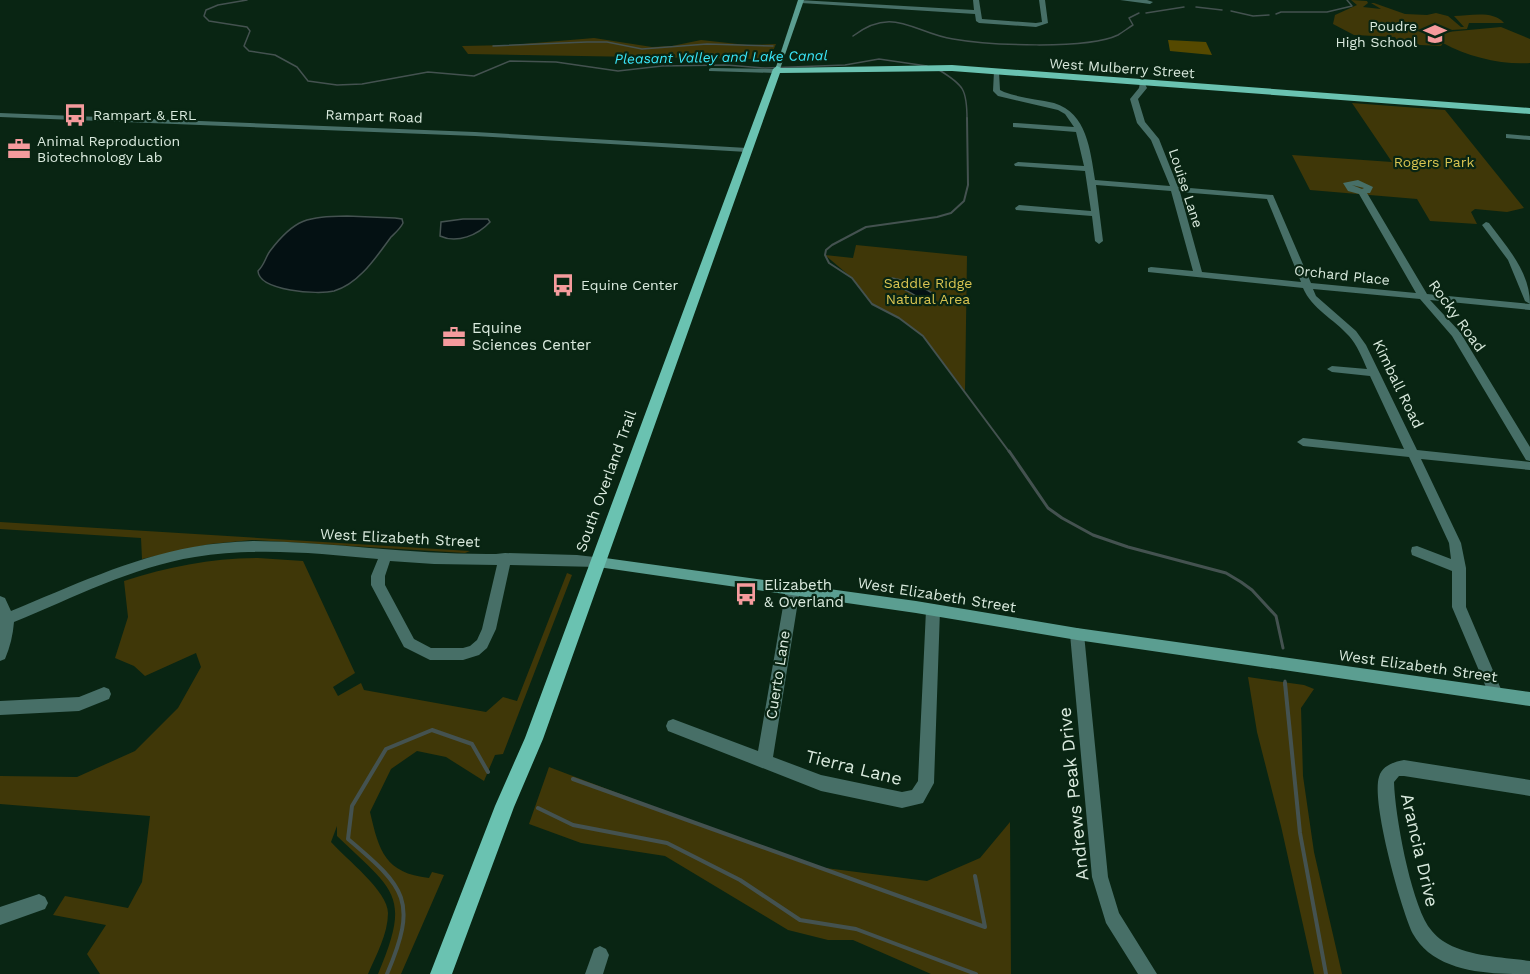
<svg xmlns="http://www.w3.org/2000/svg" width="1530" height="974" viewBox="0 0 1530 974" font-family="'Work Sans',sans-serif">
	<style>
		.green { fill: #3f3708 }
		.forest { fill: #554900 }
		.water { fill: #041113; stroke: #445250; stroke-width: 1.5 }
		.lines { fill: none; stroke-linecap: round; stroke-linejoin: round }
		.stream-far3 { stroke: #445250; stroke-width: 1.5 }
		.stream-far2 { stroke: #445250; stroke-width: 2 }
		.stream-far1 { stroke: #445250; stroke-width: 3 }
		.stream { stroke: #445250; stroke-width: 4 }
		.minor { fill: #476f67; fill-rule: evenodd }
		.secondary { fill: #5b9e91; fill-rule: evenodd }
		.primary { fill: #6ac2b1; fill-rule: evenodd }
		.labels { text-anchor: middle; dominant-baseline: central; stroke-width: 4.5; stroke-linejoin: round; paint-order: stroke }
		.far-poi-label { font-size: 14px; fill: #daeade; stroke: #092513; text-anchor: start }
		.far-water-label { font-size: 14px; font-style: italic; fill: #3be8fc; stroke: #092513 }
		.far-street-label { font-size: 14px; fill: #daeade; stroke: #092513 }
		.far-park-label { font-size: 14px; fill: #d9c451; stroke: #092513 }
		.street-label { font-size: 15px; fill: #daeade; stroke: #092513 }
		.poi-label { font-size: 15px; fill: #daeade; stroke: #092513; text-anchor: start }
		.near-street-label { font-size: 18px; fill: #daeade; stroke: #092513 }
	</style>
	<rect width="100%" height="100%" fill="#092513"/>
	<g class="green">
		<path d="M1351 0 1367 1 1368 3 1363 7 1381 9 1371 3H1374L1405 14 1427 15 1436 13 1448 16 1461 27H1464L1454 16C1469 16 1493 10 1504 23H1469L1467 29 1436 31V33L1501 27 1530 39V63C1502 65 1468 57 1443 43L1441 46 1400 44 1395 37 1354 35 1333 24 1335 15 1357 5Z"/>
		<path d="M594 38 652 47 672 46 701 40 747 45 776 44 770 58 755 59 468 54 462 46 511 45Z"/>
		<path d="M1352 103 1445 110 1524 208 1507 212 1475 209 1471 212 1477 224 1430 221 1417 199 1310 190 1292 155 1392 162Z"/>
		<path d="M856 245 967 256 965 391 923 336 899 318 872 304 852 278 825 255 853 258Z"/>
		<path d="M0 522 470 551 465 553 252 540 210 544 142 559 141 538 0 529Z"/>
		<path d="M258 558 303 561 355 673 333 687 338 696 361 683 364 690 486 712 503 697 517 701 567 573 572 575 503 754 495 755 484 781 446 757 417 751 391 769 370 812C379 851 385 873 429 878L432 872 444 875 401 974H378C412 894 394 891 337 836V826L331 842C346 859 388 891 388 913 388 934 376 955 368 974H100L87 954 106 925 53 915 65 896 128 908 142 882 150 816 0 804V776L77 777 135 751 178 708 201 667 196 653 145 676 134 666 115 658 128 617 124 581C168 567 211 558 258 558Z"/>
		<path d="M1248 677 1304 685 1314 689 1301 708 1303 776 1314 852 1342 974H1314L1281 826 1257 732Z"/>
		<path d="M549 767 810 866 927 881 980 858 1010 822 1011 974H931L853 940H828L788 930 665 856 581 843 529 824Z"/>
	</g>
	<path class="forest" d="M1168 40 1206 42 1212 55 1170 51Z"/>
	<g class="water">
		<path d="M347 216 395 218 402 219 403 223C400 229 396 232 391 237 377 256 359 284 334 291 318 295 259 291 258 271 265 264 265 258 270 251 295 218 307 217 347 216Z"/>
		<path d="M463 219H488L490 222C478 235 457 244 440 236L441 222Z"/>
		<path d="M892 278 915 283 934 294 935 298 923 302C915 292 900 290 890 280Z"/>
	</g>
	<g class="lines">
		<g class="stream-far3">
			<path d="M247 0 218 5 206 10 204 16 209 21 247 27 250 31 244 46 249 51 275 55 297 67 308 81 337 85 362 84 428 72 474 76 510 61 556 62 618 71 662 66 726 65 765 68 845 65 879 59 927 66"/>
			<path d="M1196 7 1222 10"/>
			<path d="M1231 11 1253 16 1269 15"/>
			<path d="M1146 13 1184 7"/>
			<path d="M1276 14 1281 12H1327L1352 6 1347 0"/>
			<path d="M853 36C893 5 914 33 953 39 987 45 1087 50 1118 35 1123 32 1128 28 1133 25L1129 18 1139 13"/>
			<path d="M493 46 587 42H607L642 49 707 44 773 46"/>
			<path d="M939 70C964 85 967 90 967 119"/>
		</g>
		<path class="stream-far2" d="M967 118 968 185 964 201 951 213 937 217 866 227 832 245 826 250 825 255 829 263 852 278 872 304 899 318 923 336 1010 453"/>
		<g class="stream-far1">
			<path d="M1009 451 1048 508 1062 518 1093 535 1128 547 1226 573 1241 582 1252 590 1276 616 1283 648"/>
			<path d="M1285 681V685"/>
		</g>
		<g class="stream">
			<path d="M1285 683 1300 833 1326 974"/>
			<path d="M573 779 985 927 975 876"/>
			<path d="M538 808 573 825 667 843 740 880 800 920 856 929 976 974"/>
			<path d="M387 974C418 901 406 888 348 839L352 806 386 749 432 730 472 744 488 772"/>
		</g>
		<g class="minor">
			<path d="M799 0 974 10 973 0H979L982 19 1036 23 1042 22 1039 0H1045L1048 23 1036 27 979 23 976 21 975 14 801 3Z"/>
			<path d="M1120 0H1147L1153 2 1150 4Z"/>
			<path d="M711 68 776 69 779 71 776 73 709 71V69Z"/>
			<path d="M994 71 999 72 1000 90 1004 92C1020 98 1037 99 1054 103 1087 113 1090 150 1095 180L1170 186 1151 140 1137 123 1130 99 1139 88 1140 82H1144L1147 88 1138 99 1145 122 1159 139 1178 187 1273 195 1311 283 1416 293 1359 194 1348 191 1343 183 1358 180 1373 187 1370 193H1367L1427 294 1530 304V310L1430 300 1460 332 1530 447V461L1526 460 1452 336 1420 299 1313 289 1316 296 1356 331 1366 345 1417 450 1530 462V470L1421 459 1461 543 1466 568V607L1503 694 1501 699 1496 701 1491 699 1452 607V571L1412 555 1411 551 1412 547 1417 546 1451 559 1449 543 1409 457 1303 446 1297 442 1303 438 1404 449 1370 376 1332 372 1327 369 1332 366 1367 369C1362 357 1357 345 1349 336 1334 319 1312 309 1303 288L1148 272V268L1151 267 1193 271 1171 191 1096 185 1103 241 1099 244 1095 241 1092 216 1016 210 1015 208 1019 205 1091 211 1085 171 1015 166 1014 164 1018 162 1084 166 1076 132 1013 127V123H1016L1074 127 1065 114 1058 110 998 96 993 91ZM1352 185 1364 188 1362 189ZM1180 192 1267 199 1301 282 1202 272Z"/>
			<path d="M0 113 475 132 747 148 751 150 747 152 475 136 0 117Z"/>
			<path d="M1506 134 1530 136V140L1506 138Z"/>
			<path d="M1486 222 1489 223C1507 247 1530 272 1530 304L1525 301 1508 260 1482 225Z"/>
			<path d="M253 541C334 542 414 555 496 554L505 553 577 555 603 558 604 562 603 566 598 567 510 565 496 629 487 648 479 655 463 660H430L404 647 371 585V576L378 559C317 553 256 547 195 557 132 567 73 598 14 622 13 635 10 647 5 659L0 661V596L5 598 11 611C70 587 130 558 193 547 213 543 233 542 253 541ZM390 561 434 564 497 565 482 629 477 640 470 646 463 648H431L414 639 385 585V576Z"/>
			<path d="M793 583 798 585 800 589 773 757 821 775 902 792 912 790 918 781 926 610 928 606 933 604 938 606 940 610 934 783 923 803 902 808 821 791 668 731 666 726 668 721 673 719 758 751 786 589 788 585Z"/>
			<path d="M1077 628 1082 630 1084 634 1108 877 1119 913 1157 974H1138L1106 923 1092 877 1070 634 1072 630Z"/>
			<path d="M104 687 109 689 111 694 109 699 79 711 0 715V701L79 697Z"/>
			<path d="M1404 760 1530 780V796L1404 776H1399L1394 782C1395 816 1410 897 1428 926 1433 933 1440 940 1448 944 1472 957 1504 957 1530 961V974C1496 974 1456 974 1428 952 1422 947 1417 941 1413 934 1401 909 1371 802 1379 777 1382 766 1393 762 1404 760Z"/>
			<path d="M39 894 45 897 48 903 45 909 0 925V907Z"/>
			<path d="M600 946 606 949 609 955 603 974H585L594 949Z"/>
		</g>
		<g class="secondary">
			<path d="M798 0H804L780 69 775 70Z"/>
			<path d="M598 557 916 601 1077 628 1530 692V706L1077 640 916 613 598 567 593 566 592 562 593 558Z"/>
		</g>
		<path class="primary" d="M952 65 1530 108V114L952 71 780 73 543 739 514 807 452 974H430L495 806 525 738 773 69 777 66 781 68Z"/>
	</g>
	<defs>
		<g id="school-bare" transform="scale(1.8)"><path d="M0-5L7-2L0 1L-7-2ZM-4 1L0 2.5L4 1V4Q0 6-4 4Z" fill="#f59b9d" stroke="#092513" stroke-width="2.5" paint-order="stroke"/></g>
		<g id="bus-bare" transform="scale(1.8)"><path d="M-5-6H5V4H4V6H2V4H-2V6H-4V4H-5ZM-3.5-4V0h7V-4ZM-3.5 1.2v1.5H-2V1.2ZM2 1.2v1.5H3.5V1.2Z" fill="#f59b9d" stroke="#092513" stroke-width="2.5" paint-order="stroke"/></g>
		<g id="office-bare" transform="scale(1.8)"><path d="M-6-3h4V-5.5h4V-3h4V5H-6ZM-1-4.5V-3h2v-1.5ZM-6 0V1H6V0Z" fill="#f59b9d" stroke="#092513" stroke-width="2.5" paint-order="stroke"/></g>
	</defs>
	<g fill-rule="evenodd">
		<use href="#school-bare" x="1435" y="34"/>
		<use href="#bus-bare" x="75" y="115"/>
		<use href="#office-bare" x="19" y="149"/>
		<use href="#bus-bare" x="563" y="285"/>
		<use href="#office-bare" x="454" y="337"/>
		<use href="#bus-bare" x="746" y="594"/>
	</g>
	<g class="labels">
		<g class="far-poi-label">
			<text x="1417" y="26" text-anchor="end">Poudre<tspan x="1417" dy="16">High School</tspan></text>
			<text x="93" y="115">Rampart &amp; ERL</text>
			<text x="37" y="141">Animal Reproduction<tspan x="37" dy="16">Biotechnology Lab</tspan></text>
			<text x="581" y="285">Equine Center</text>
		</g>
		<g class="far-water-label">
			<text transform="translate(721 57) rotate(-1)">Pleasant Valley and Lake Canal</text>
		</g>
		<g class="far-street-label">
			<text transform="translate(1122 68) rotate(4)">West Mulberry Street</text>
			<text transform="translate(374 116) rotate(2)">Rampart Road</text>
			<text transform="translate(1186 188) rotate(72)">Louise Lane</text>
			<text transform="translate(1342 275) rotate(6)">Orchard Place</text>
		</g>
		<g class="far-park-label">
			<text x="1434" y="162">Rogers Park</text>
			<text x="928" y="283">Saddle Ridge<tspan x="928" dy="16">Natural Area</tspan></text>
		</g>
		<g class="street-label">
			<text transform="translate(1457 316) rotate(54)">Rocky Road</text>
			<text transform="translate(1398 384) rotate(64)">Kimball Road</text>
			<text transform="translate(606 481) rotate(-70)">South Overland Trail</text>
			<text transform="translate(400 538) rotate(3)">West Elizabeth Street</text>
			<text transform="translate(937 595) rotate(9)">West Elizabeth Street</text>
			<text transform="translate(1418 666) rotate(8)">West Elizabeth Street</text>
			<text transform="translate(778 675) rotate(-81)">Cuerto Lane</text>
		</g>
		<g class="poi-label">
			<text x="472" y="328">Equine<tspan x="472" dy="17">Sciences Center</tspan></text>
			<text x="764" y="585">Elizabeth<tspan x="764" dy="17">&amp; Overland</tspan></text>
		</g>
		<g class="near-street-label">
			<text transform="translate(854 767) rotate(14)">Tierra Lane</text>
			<text transform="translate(1073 794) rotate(-96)">Andrews Peak Drive</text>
			<text transform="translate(1420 850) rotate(77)">Arancia Drive</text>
		</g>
	</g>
</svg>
